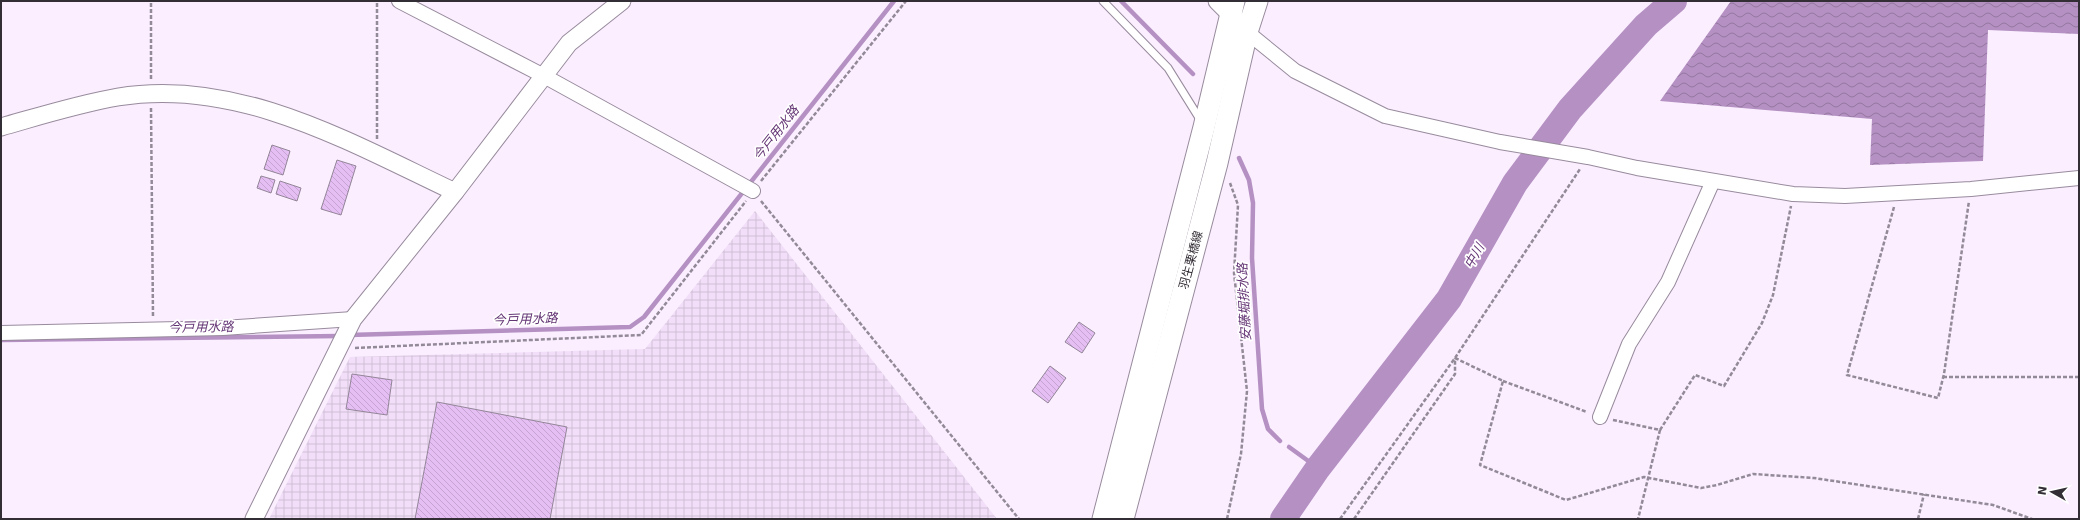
<svg xmlns="http://www.w3.org/2000/svg" width="2080" height="520" viewBox="0 0 2080 520" font-family="'DejaVu Sans','Noto Sans JP',sans-serif">
	<style>
		.industrial { fill: url(#industrial-grid) }
		.water { fill: url(#water-waves) }
		.lines { fill: none; stroke-linecap: round; stroke-linejoin: round }
		.stream { stroke: #b590c3; stroke-width: 4.5 }
		.river { stroke: #b590c3; stroke-width: 26 }
		.building { fill: url(#building-back-hatch); stroke: #938598 }
		.service-casing { stroke: #988b9d; stroke-width: 9 }
		.minor-casing { stroke: #988b9d; stroke-width: 16 }
		.tertiary-casing { stroke: #988b9d; stroke-width: 19 }
		.primary-casing { stroke: #988b9d; stroke-width: 23 }
		.path { stroke: #938a97; stroke-width: 2.5; stroke-dasharray: 4 2; stroke-linecap: butt }
		.service { stroke: #fff; stroke-width: 7 }
		.minor { stroke: #fff; stroke-width: 14 }
		.tertiary { stroke: #fff; stroke-width: 17 }
		.primary { stroke: #fff; stroke-width: 21 }
		.labels { text-anchor: middle; dominant-baseline: central; stroke-width: 3.5; stroke-linejoin: round; paint-order: stroke }
		.street-label { font-size: 12px; fill: #332d35; stroke: #fff }
		.water-label { font-size: 13px; font-style: italic; fill: #643575; stroke: #fff }
	</style>
	<defs>
		<pattern id="industrial-grid" width="8" height="8" patternUnits="userSpaceOnUse"><rect width="8" height="8" fill="#f2def9"/><path d="M0 4h8M4 0v8" fill="none" stroke="#d0bfd6"/></pattern>
		<pattern id="water-waves" width="16" height="10" patternUnits="userSpaceOnUse"><rect width="16" height="10" fill="#b590c3"/><path d="M0 5q4-4 8 0t8 0" fill="none" stroke="#94769f"/></pattern>
		<pattern id="building-back-hatch" width="6" height="6" patternUnits="userSpaceOnUse"><rect width="6" height="6" fill="#e5bef4"/><path d="M-1 5l2 2M0 0l6 6M5-1l2 2" fill="none" stroke="#c5a4d2"/></pattern>
	</defs>
	<rect width="100%" height="100%" fill="#faeeff"/>
	<path class="industrial" d="M755 211 997 519H269L350 357 645 349Z"/>
	<path class="water" d="M1731 1H2079V34L1988 30 1983 161 1870 165 1872 119 1660 101Z"/>
	<g class="lines">
		<g class="stream">
			<path d="M1121 1 1193 74"/>
			<path d="M1239 158 1249 180 1253 203 1252 258 1262 409 1268 429 1280 441"/>
			<path d="M349 335 630 327 644 317 894 1"/>
			<path d="M1 340 341 336"/>
			<path d="M1289 447 1318 468"/>
		</g>
		<path class="river" d="M1283 519 1318 468 1449 299 1515 183 1570 109 1646 25 1674 1"/>
	</g>
	<g class="building">
		<path d="M272 145 290 151 283 175 264 169Z"/>
		<path d="M337 160 356 166 341 215 321 209Z"/>
		<path d="M261 176 275 180 271 193 257 188Z"/>
		<path d="M280 181 301 188 297 201 276 194Z"/>
		<path d="M1079 322 1095 333 1082 353 1065 342Z"/>
		<path d="M1050 366 1066 378 1048 403 1032 391Z"/>
		<path d="M352 374 392 380 387 415 346 409Z"/>
		<path d="M437 402 567 427 550 519H415Z"/>
	</g>
	<g class="lines">
		<g class="service-casing">
			<path id="service" d="M1103 1 1168 68 1201 121"/>
		</g>
		<g class="minor-casing">
			<g id="minor">
				<path d="M399 1 544 76 753 191"/>
				<path d="M1247 32 1295 71 1385 116 1500 142 1588 157 1637 168 1793 194 1845 196 1971 189 2079 178"/>
				<path d="M1 333 223 328 353 319"/>
				<path d="M1600 417 1629 344 1668 282 1713 181"/>
			</g>
		</g>
		<g class="tertiary-casing">
			<g id="tertiary">
				<path d="M1217 1 1238 22"/>
				<path d="M1 127C40 116 78 104 118 97 238 77 351 143 455 192"/>
				<path d="M254 519 353 319 455 192 569 43 622 1"/>
			</g>
		</g>
		<g class="primary-casing">
			<g id="primary">
				<path d="M1103 519 1204 127 1234 1"/>
				<path d="M1123 519 1217 163 1247 32 1257 1"/>
			</g>
		</g>
		<g class="path">
			<path d="M151 79V1"/>
			<path d="M151 108 153 317"/>
			<path d="M377 139V1"/>
			<path d="M761 181 906 1"/>
			<path d="M761 201 1019 519"/>
			<path d="M1894 207 1847 375 1938 398 1944 374 1969 201"/>
			<path d="M355 348 641 335 746 201"/>
			<path d="M1455 358 1503 381 1480 465 1566 500 1644 477 1701 488 1717 485 1753 474 1814 478 1993 505 2032 519"/>
			<path d="M1943 377H2079"/>
			<path d="M1503 381 1587 412"/>
			<path d="M1613 420 1660 430 1638 519"/>
			<path d="M1660 430 1695 375 1724 386 1762 323 1773 295 1791 206"/>
			<path d="M1227 519 1241 454 1247 391 1234 273 1238 205 1230 183"/>
			<path d="M1340 519 1455 358 1580 169"/>
			<path d="M1354 519 1455 374V358"/>
			<path d="M1918 519 1924 494"/>
		</g>
		<use href="#service" class="service"/>
		<use href="#minor" class="minor"/>
		<use href="#tertiary" class="tertiary"/>
		<use href="#primary" class="primary"/>
	</g>
	<g class="labels">
		<g class="street-label">
			<text transform="translate(1191 260) rotate(-75)">羽生栗橋線</text>
		</g>
		<g class="water-label">
			<text transform="translate(776 133) rotate(-52)">今戸用水路</text>
			<text transform="translate(1474 256) rotate(-60)">中川</text>
			<text transform="translate(1244 302) rotate(-93)">安藤堀排水路</text>
			<text transform="translate(525 319) rotate(-2)">今戸用水路</text>
			<text transform="translate(201 327) rotate(-1)">今戸用水路</text>
		</g>
	</g>
	<rect width="2080" height="520" fill="none" stroke="#332d35" stroke-width="4"/>
	<g transform="translate(2052 492) rotate(278)" stroke="#ffffff" stroke-width="3" paint-order="stroke">
	<path d="M0-3L7 15L0 10L-7 15Z" fill="#332d35"/>
	<text y="-6" font-size="11" font-weight="bold" text-anchor="middle" fill="#332d35">N</text>
	</g>
</svg>
